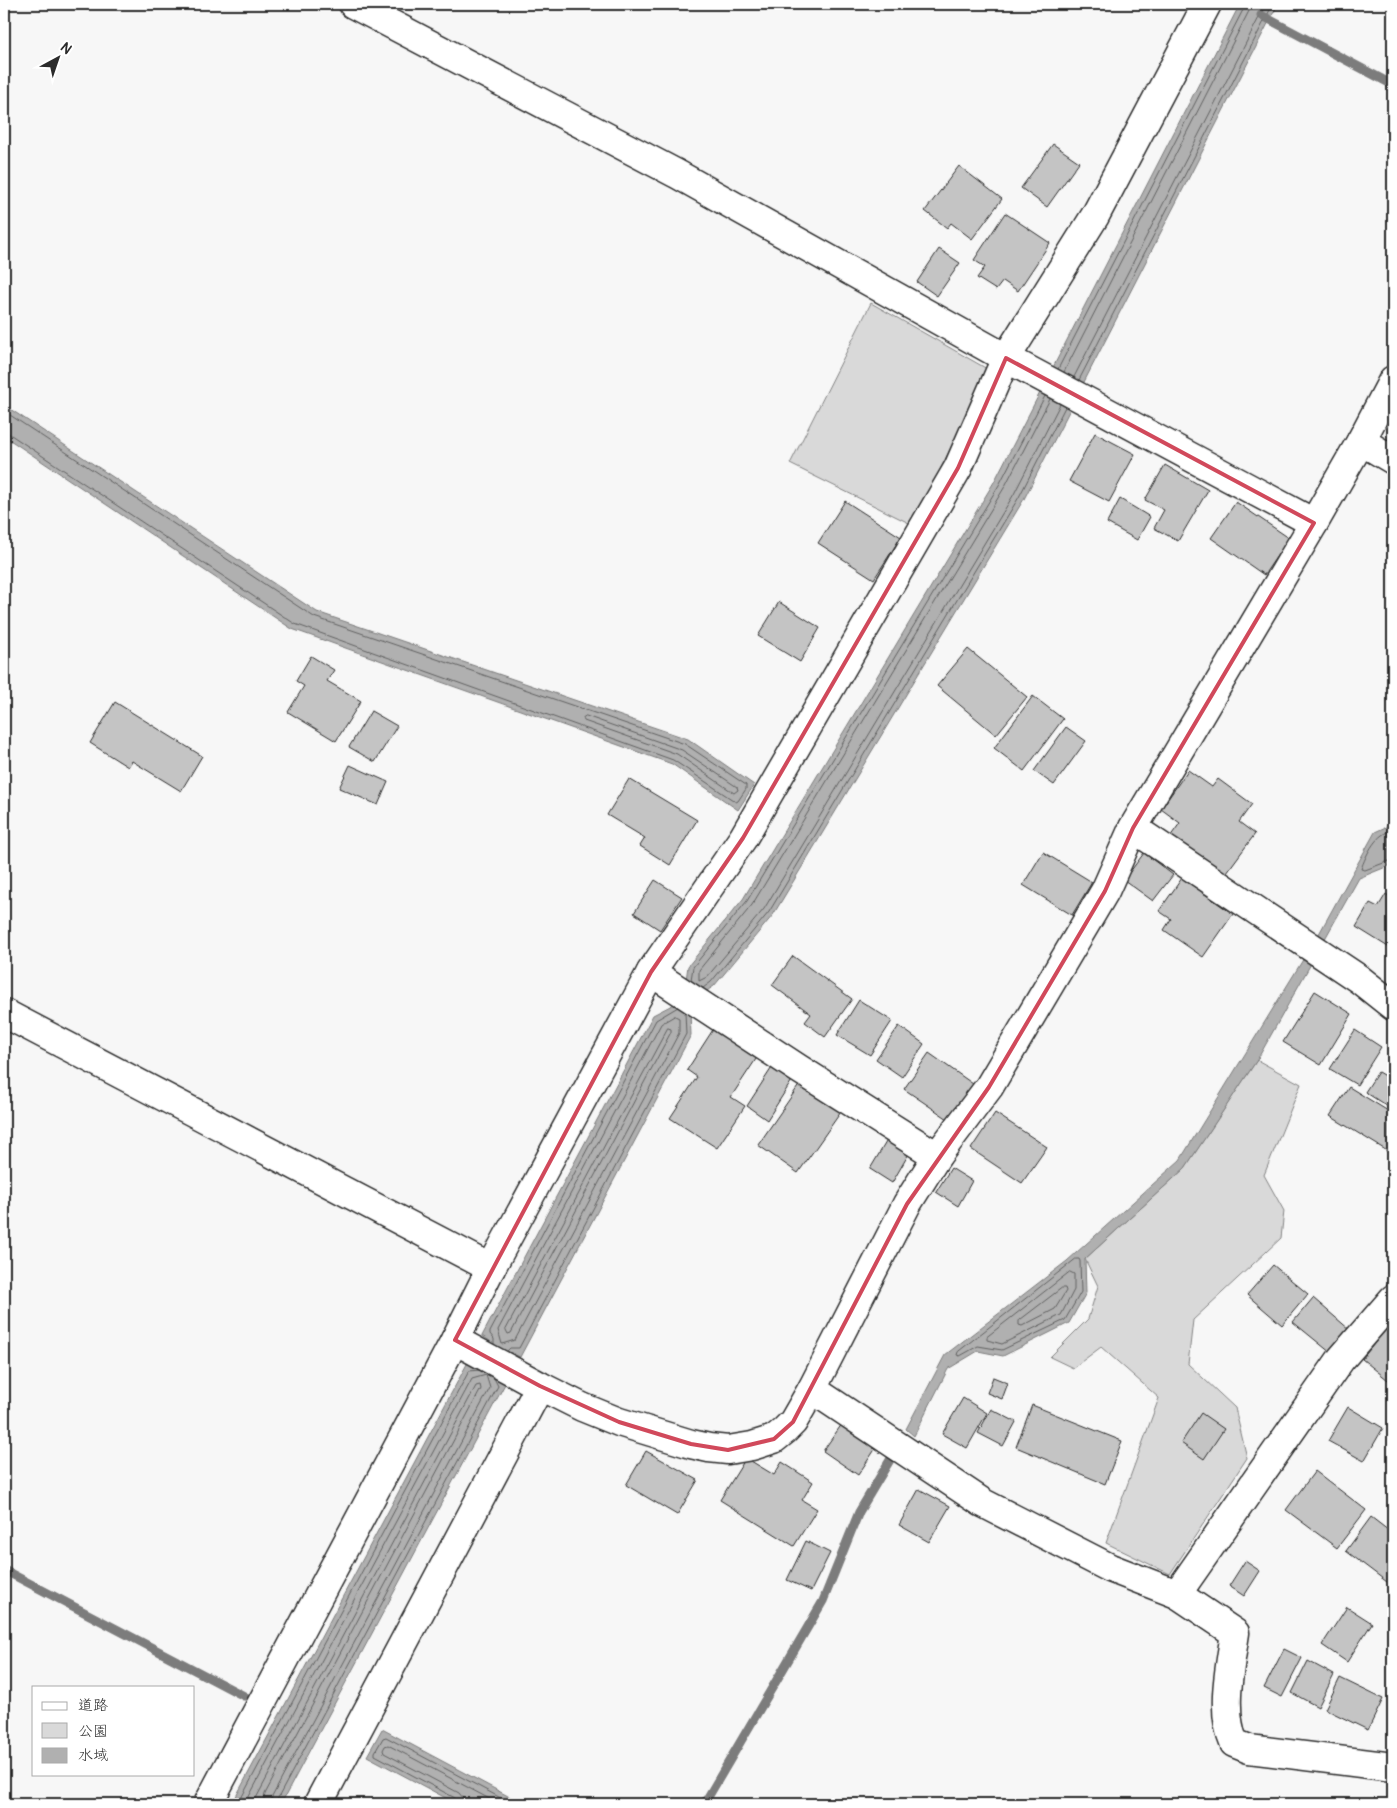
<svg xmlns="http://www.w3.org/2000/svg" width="1397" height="1808" viewBox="0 0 1397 1808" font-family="Pangolin,'Klee One',sans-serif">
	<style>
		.green { fill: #d9d9d9; stroke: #828282 }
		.water { fill: #b0b0b0; stroke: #7b7b7b }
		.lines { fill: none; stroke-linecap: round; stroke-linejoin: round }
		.shore { stroke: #606060; stroke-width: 1 }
		.stream { stroke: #7b7b7b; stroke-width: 9 }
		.building { fill: #c4c4c4; stroke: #2b2b2b }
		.street-casing { stroke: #2b2b2b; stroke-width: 31 }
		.street { stroke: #fff; stroke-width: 28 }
		.marked { fill: none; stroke: #d1495b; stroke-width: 4; stroke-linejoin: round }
	</style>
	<rect width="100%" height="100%" fill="#f7f7f7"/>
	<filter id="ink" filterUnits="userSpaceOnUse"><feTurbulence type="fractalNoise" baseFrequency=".02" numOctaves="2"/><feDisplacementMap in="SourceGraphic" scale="10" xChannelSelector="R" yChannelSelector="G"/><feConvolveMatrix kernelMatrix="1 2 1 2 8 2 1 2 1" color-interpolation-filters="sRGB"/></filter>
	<g filter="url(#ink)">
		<g class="green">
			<path d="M871 303 989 370 913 525 790 464Z"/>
			<path d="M1257 1060 1301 1084 1264 1175 1284 1211 1281 1238 1193 1320 1188 1364 1235 1408 1247 1458 1170 1574 1106 1543 1159 1398 1101 1347 1073 1368 1050 1357 1088 1319 1098 1286 1085 1259 1185 1168Z"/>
		</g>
		<g class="water">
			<path d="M1240 4H1278L1024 499 773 915 714 986 701 995 690 1012 691 1035 520 1357 511 1353 498 1378 506 1382 281 1804H232L468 1362 477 1366 490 1341 482 1336 653 1015 678 1002 685 987 688 966 743 899 994 482Z"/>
			<path d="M4 405 317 612 688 739 754 785 738 810 672 764 292 629 4 436Z"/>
			<path d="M1390 825 1393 827V867L1391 865 1359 878 1257 1060 1185 1168 1085 1259 1086 1293 1069 1323 1003 1356 978 1351 948 1369 914 1436 906 1429 945 1355 1067 1261 1180 1160 1320 932 1375 832Z"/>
			<path d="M382 1729 523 1804H457L367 1756Z"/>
		</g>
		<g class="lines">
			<g class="shore">
				<path d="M1058 369 1244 8V4"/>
				<path d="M1064 372 1249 11 1251 4"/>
				<path d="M1074 377 1266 4"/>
				<path d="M1079 380 1273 4"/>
				<path d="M1050 399 1004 488 752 905 699 970V981L707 977 764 909 1014 494 1060 404"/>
				<path d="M4 411 314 617 685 744 746 785V789L738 801 736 802 673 760 295 624 8 433 4 432"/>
				<path d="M586 716 682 750 737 787 738 790 734 793 677 754 584 721 583 718Z"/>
				<path d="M1393 831C1377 831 1366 855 1361 869L1365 870 1389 861H1393"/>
				<path d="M691 980 693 967 747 901 999 485 1045 396"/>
				<path d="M703 988 711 982 769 912 1019 497 1065 407"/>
				<path d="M675 1016 679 1018V1033L515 1340 502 1344 498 1330 661 1024Z"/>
				<path d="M668 1028 671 1029V1032L511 1333 508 1334 506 1330Z"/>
				<path d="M1076 1259H1079L1080 1261 1081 1292 1065 1320 1002 1350 978 1346 960 1356 957 1355 958 1352Z"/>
				<path d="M1070 1272 1074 1274V1290L1061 1315 1002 1344 987 1340V1337Z"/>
				<path d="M1062 1288H1065L1066 1291 1055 1309 1022 1326 1019 1325V1321Z"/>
				<path d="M494 1344V1339L490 1334V1332L656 1020 678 1007"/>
				<path d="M507 1351 510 1348H519L686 1034 685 1012"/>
				<path d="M238 1804 469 1371 480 1370"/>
				<path d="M245 1804 472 1379 486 1375 490 1388 272 1797 271 1804"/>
				<path d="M253 1804 476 1386 480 1385 481 1389 265 1794 263 1804"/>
				<path d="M277 1804V1800L498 1386 494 1378"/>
				<path d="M458 1804 455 1798 375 1755V1752L383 1738 386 1737 512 1804"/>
				<path d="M464 1804 463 1798 459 1793 384 1753 383 1750 385 1746 388 1745 499 1804"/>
			</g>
			<g class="stream">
				<path d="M1261 15 1393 85"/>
				<path d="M4 1570 244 1696"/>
				<path d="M704 1804 823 1601 859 1512 890 1460"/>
			</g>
		</g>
		<g class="building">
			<path d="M1053 144 1079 162 1047 207 1021 188Z"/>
			<path d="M959 166 1002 199 972 239 951 223 947 228 925 211Z"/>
			<path d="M1005 213 1050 243 1018 291 1003 281 996 290 977 278 985 267 974 260Z"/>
			<path d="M939 249 960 263 937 296 917 282Z"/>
			<path d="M1095 433 1135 454 1109 502 1069 481Z"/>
			<path d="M1165 465 1208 490 1178 541 1154 528 1164 510 1145 500Z"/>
			<path d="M1120 499 1150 517 1137 540 1107 523Z"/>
			<path d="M845 501 901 537 874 579 818 543Z"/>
			<path d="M1236 502 1289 538 1264 575 1211 538Z"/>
			<path d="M779 602 820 628 800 662 758 636Z"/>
			<path d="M968 649 1027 697 996 735 937 686Z"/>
			<path d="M311 656 334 670 327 681 361 701 336 741 288 712 304 686 296 681Z"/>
			<path d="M1033 696 1063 719 1024 771 994 748Z"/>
			<path d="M115 702 202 756 181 791 132 761 128 767 90 743Z"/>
			<path d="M371 711 397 726 375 762 349 747Z"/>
			<path d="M1066 727 1086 741 1054 785 1034 771Z"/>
			<path d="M350 765 388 782 378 805 339 788Z"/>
			<path d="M1188 770 1212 787 1218 779 1252 804 1239 822 1255 834 1224 876 1170 837 1180 823 1161 809Z"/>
			<path d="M629 779 697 820 670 865 640 846 645 838 607 815Z"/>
			<path d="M1043 852 1092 882 1072 915 1023 885Z"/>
			<path d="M1144 853 1173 875 1153 901 1124 880Z"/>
			<path d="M1182 878 1233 914 1203 957 1164 930 1171 919 1159 911Z"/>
			<path d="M655 880 682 897 660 930 634 913Z"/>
			<path d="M1386 894 1393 899V950L1356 927 1370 903 1378 907Z"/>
			<path d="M793 956 852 999 825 1037 805 1022 811 1014 772 985Z"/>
			<path d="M1315 991 1352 1014 1321 1065 1283 1042Z"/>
			<path d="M859 1000 892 1021 870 1055 837 1035Z"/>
			<path d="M716 1025 760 1053 731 1097 745 1106 717 1148 670 1118 697 1077 687 1070Z"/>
			<path d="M899 1026 924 1044 902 1077 876 1059Z"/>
			<path d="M1355 1030 1381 1047 1357 1085 1330 1069Z"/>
			<path d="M929 1053 973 1084 948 1119 904 1089Z"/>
			<path d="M773 1066 793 1079 767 1120 747 1106Z"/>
			<path d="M1378 1072 1393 1081V1110L1365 1092Z"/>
			<path d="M802 1081 843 1109 798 1173 758 1145Z"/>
			<path d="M1349 1087 1393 1114V1146L1389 1152 1330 1116Z"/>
			<path d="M995 1113 1047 1147 1022 1183 971 1149Z"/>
			<path d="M889 1137 911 1150 892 1183 870 1169Z"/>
			<path d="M951 1168 972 1181 958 1206 936 1192Z"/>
			<path d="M1273 1265 1308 1294 1282 1325 1247 1295Z"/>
			<path d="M1313 1298 1350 1330 1331 1353 1293 1322Z"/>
			<path d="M1393 1320V1384L1362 1359Z"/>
			<path d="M993 1377 1008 1383 1002 1399 987 1393Z"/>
			<path d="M963 1398 987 1413 967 1448 942 1434Z"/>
			<path d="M1032 1405 1122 1441 1105 1484 1016 1447Z"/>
			<path d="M1348 1407 1383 1428 1364 1461 1328 1441Z"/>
			<path d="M991 1409 1016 1422 1003 1446 978 1433Z"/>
			<path d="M1201 1413 1224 1429 1204 1459 1181 1443Z"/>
			<path d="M842 1424 876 1448 858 1475 823 1451Z"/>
			<path d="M646 1451 698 1480 677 1515 626 1485Z"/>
			<path d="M746 1458 774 1475 782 1462 813 1482 802 1500 817 1509 794 1546 720 1500Z"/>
			<path d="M1315 1471 1366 1510 1337 1548 1286 1510Z"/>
			<path d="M919 1489 950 1506 929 1542 899 1525Z"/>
			<path d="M1371 1517 1393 1534V1582L1391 1585 1346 1551Z"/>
			<path d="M806 1541 830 1553 811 1591 787 1580Z"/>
			<path d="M1245 1561 1260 1571 1244 1596 1229 1586Z"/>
			<path d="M1347 1607 1372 1623 1347 1662 1322 1645Z"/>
			<path d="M1284 1649 1302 1658 1282 1697 1264 1688Z"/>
			<path d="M1308 1661 1334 1675 1318 1707 1292 1693Z"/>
			<path d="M1340 1678 1383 1699 1368 1730 1325 1709Z"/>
		</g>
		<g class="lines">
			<g class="street-casing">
				<g id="street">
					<path d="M353 4 677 174 1006 358 1314 523"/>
					<path d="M1207 4 1095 216 1006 358 958 468 743 838 651 972 491 1268 455 1340 540 1386 582 1407 619 1422 691 1444 709 1448 728 1450 752 1446 774 1439 784 1431 793 1422 812 1389 907 1204 937 1156 989 1087 1105 891 1133 828 1314 523 1361 441 1393 380"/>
					<path d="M1361 441 1393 460"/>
					<path d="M1133 828 1359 979 1393 1006"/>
					<path d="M651 972 799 1069 937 1156"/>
					<path d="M4 1013 491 1268"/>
					<path d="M812 1389 983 1503 1110 1568 1177 1594 1235 1633C1230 1667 1220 1711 1234 1743L1249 1749 1393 1767"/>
					<path d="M1177 1594 1341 1359 1393 1299"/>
					<path d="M208 1804 455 1340"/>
					<path d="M318 1804 540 1386"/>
				</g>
			</g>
			<use href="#street" class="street"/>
		</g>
	</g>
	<path class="marked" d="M1006 358 1314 523 1133 828 1105 891 989 1087 907 1204 793 1422 774 1439 728 1450 691 1444 619 1422 540 1386 455 1340 651 972 743 838 958 468Z"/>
	<rect width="1397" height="1808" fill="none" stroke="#fff" stroke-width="20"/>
	<rect x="10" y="10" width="1377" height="1788" fill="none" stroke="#2b2b2b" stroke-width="2" filter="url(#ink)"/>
	<rect x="32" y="1686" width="162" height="90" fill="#ffffff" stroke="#aaaaaa"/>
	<rect x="42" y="1702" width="25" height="8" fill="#ffffff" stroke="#aaaaaa"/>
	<text x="78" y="1710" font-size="15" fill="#2b2b2b">道路</text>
	<rect x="42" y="1723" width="25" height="15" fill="#d9d9d9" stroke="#aaaaaa"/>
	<text x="78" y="1736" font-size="15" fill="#2b2b2b">公園</text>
	<rect x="42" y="1748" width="25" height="15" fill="#b0b0b0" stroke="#aaaaaa"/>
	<text x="78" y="1760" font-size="15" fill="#2b2b2b">水域</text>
	<g transform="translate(58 58) rotate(40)" stroke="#ffffff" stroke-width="4" paint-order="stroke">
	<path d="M0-4L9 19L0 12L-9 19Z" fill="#2b2b2b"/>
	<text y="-8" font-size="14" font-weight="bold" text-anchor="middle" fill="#2b2b2b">N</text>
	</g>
</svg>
